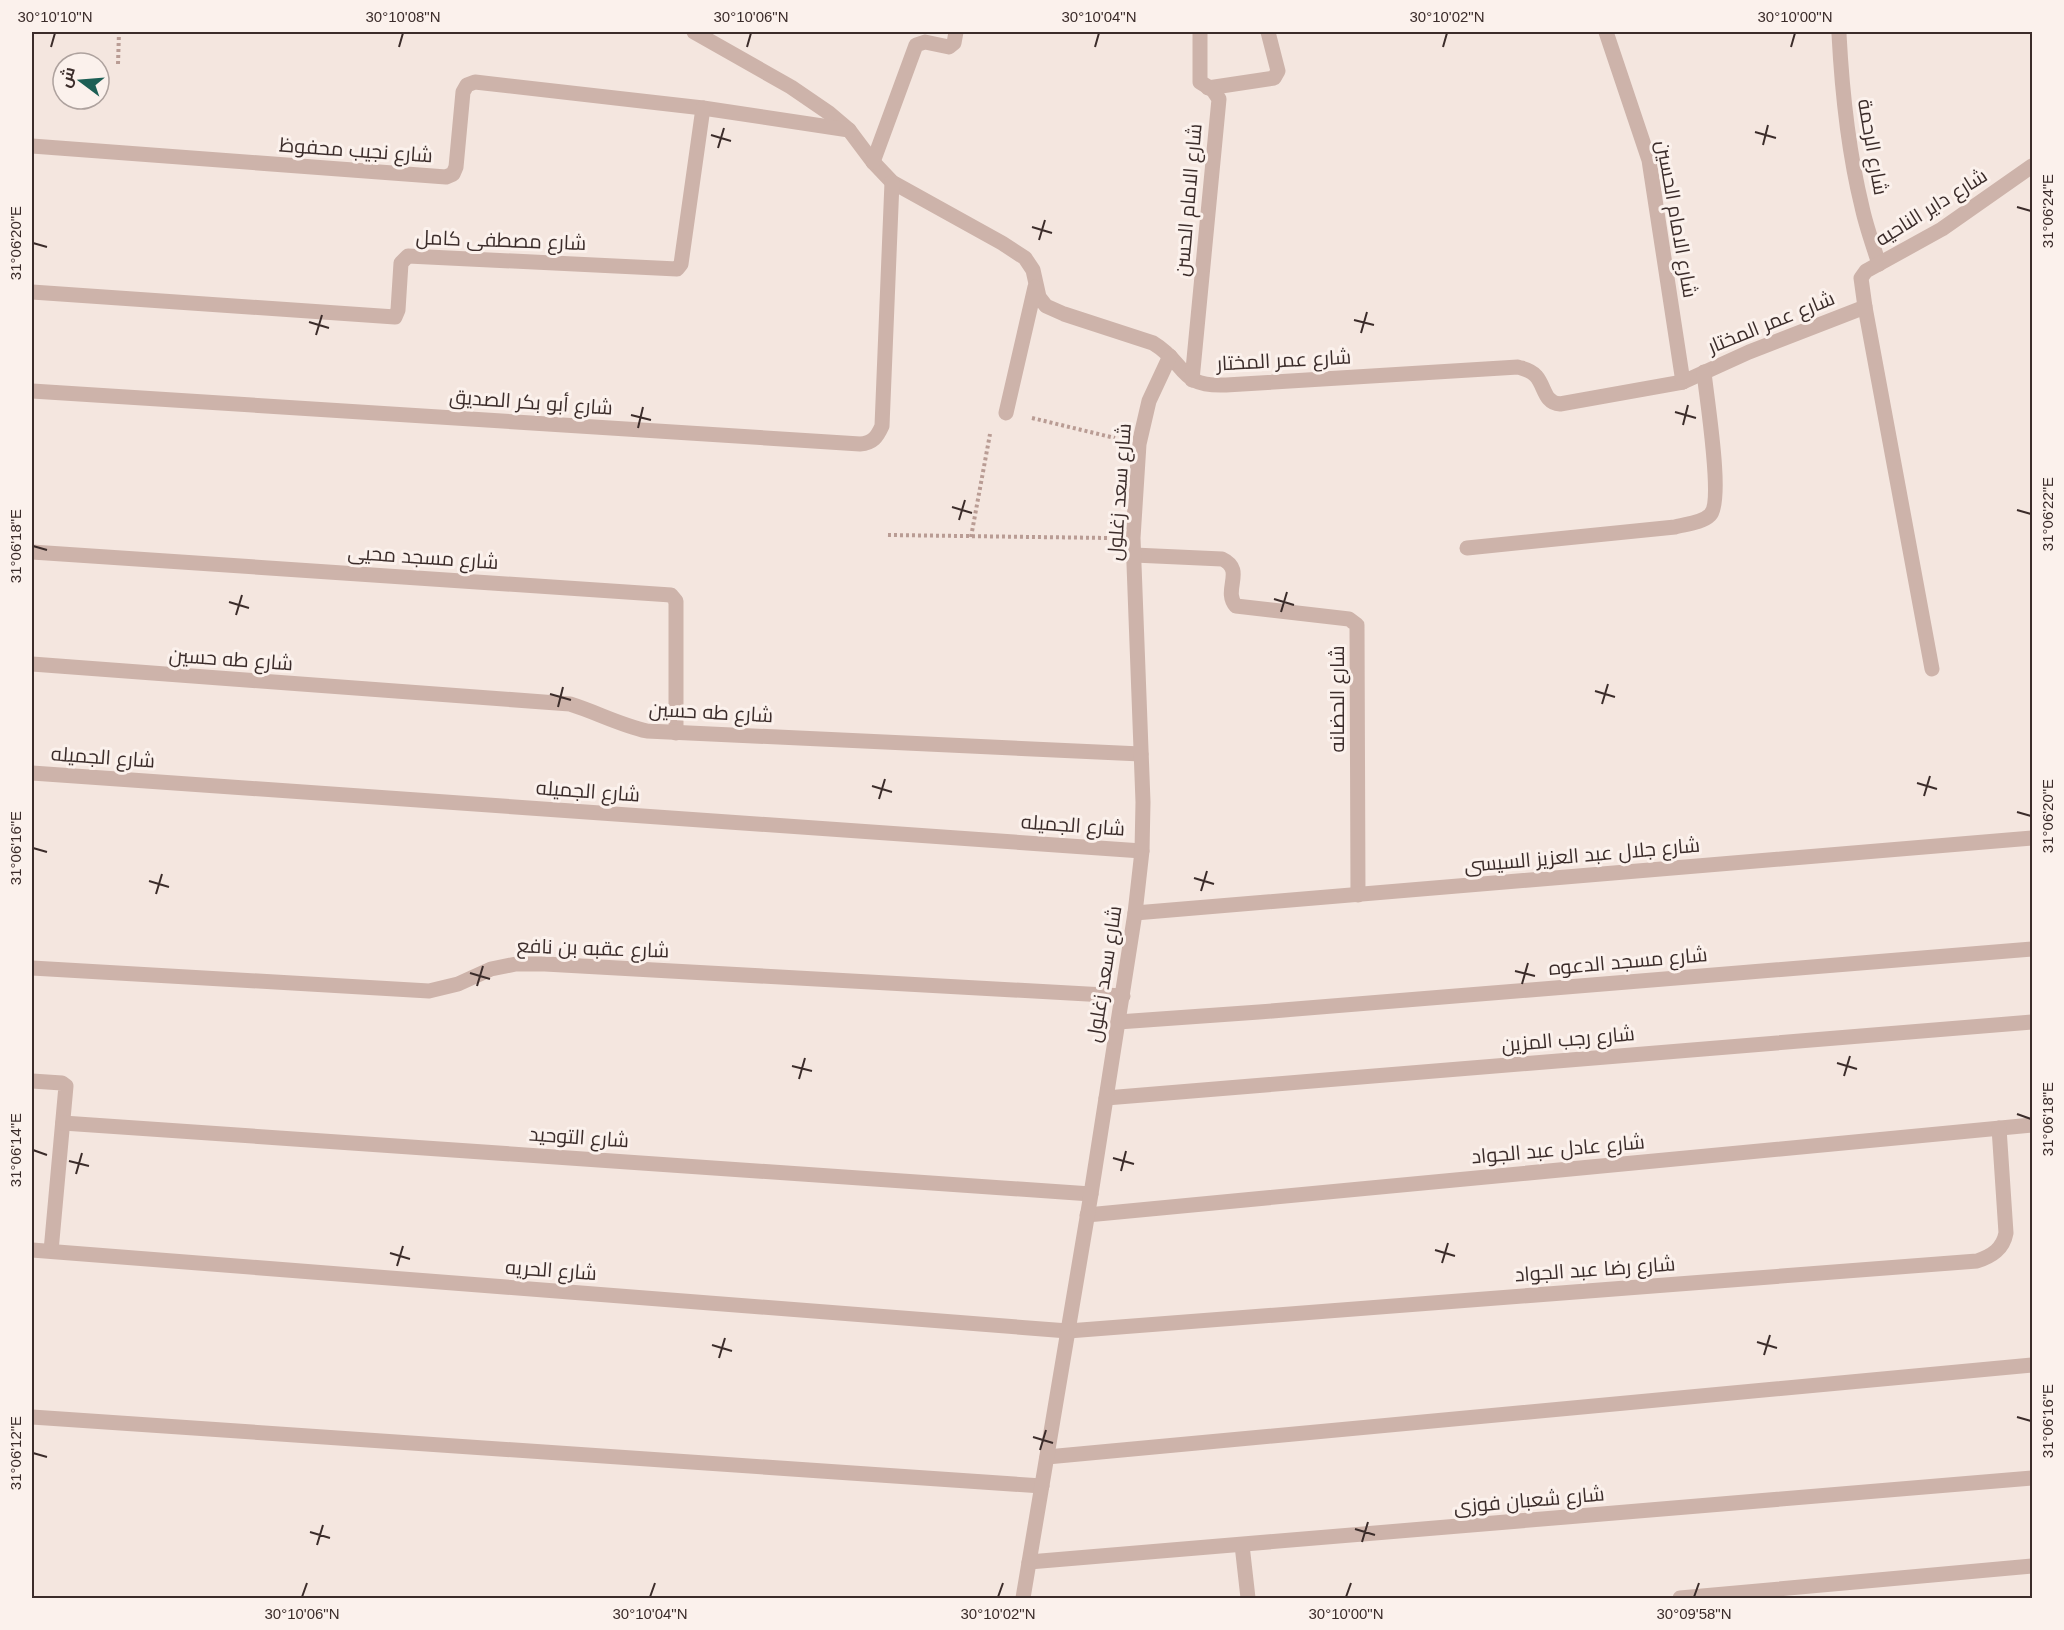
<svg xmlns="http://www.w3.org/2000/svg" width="2064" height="1630" viewBox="0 0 2064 1630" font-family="Arial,Cairo,sans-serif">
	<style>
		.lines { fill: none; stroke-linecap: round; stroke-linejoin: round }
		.path { stroke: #b99c94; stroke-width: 4; stroke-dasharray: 3 3; stroke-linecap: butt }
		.minor { stroke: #cdb3aa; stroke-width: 15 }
		.ticks { fill: none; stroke: #3b2c2a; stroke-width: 2 }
		.labels { text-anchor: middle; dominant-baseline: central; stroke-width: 6; stroke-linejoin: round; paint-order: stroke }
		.street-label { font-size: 20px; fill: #3b2c2a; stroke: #fbf1ec }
		.neatline { fill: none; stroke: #3b2c2a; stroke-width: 2 }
		.ticks-label { font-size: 15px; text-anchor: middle; fill: #3b2c2a }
	</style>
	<rect width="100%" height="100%" fill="#f4e6df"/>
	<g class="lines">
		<g class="path">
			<path d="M118 64 119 32"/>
			<path d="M1032 418 1115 438"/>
			<path d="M888 535 1108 538"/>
			<path d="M971 537 990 434"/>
		</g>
		<g class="minor">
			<path d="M694 32 791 87 829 113 849 130 873 162 892 182 1002 243 1025 258 1033 270 1039 297 1046 306 1064 314 1153 343C1188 364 1177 387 1226 385L1518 367C1524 369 1531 370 1536 376 1545 386 1544 403 1560 404L1683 382 1749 352 1865 307"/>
			<path d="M1606 32 1649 160 1683 382"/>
			<path d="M1839 34C1842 92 1848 150 1862 207 1866 226 1873 245 1879 264"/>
			<path d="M1208 88 1274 78 1278 71 1268 32"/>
			<path d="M32 146 446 177 453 174 456 167 463 92 467 85 475 82 703 108 849 130"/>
			<path d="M873 162 916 45 925 42 949 47 954 43 956 32"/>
			<path d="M32 292 395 317 398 310 401 263 408 256 677 269 681 264 703 108"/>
			<path d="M1192 380 1219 99 1213 90 1200 82V32"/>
			<path d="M32 391 860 444C873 443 877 437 882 426L892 182"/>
			<path d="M1006 413 1035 287"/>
			<path d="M1467 548 1675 527C1686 524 1702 523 1710 515 1724 502 1706 395 1704 372"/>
			<path d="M32 552 671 595 676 601V733"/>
			<path d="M1134 555 1222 559C1246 570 1222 590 1236 606L1349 619 1357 625 1358 895"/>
			<path d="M32 664 570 704C596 712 620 725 647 731L1141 754"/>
			<path d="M1932 669 1865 307 1861 278 1866 271 1942 229 2032 166"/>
			<path d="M32 773 1142 851"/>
			<path d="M1135 913 2032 838"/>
			<path d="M32 968 429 991 458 984 491 969 516 964H545L1123 996"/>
			<path d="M1118 1022 1259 1012 2032 949"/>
			<path d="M32 1081 62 1083 66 1086 51 1251"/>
			<path d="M1106 1098 2032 1022"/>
			<path d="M63 1123 1091 1194"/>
			<path d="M1087 1215 2032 1125"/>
			<path d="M32 1250 1068 1331 1977 1261C1992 1256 2003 1249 2006 1233L1999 1128"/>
			<path d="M32 1417 1042 1486"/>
			<path d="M1047 1457 2032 1365"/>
			<path d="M1242 1545 1248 1598"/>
			<path d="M1029 1562 2032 1478"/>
			<path d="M1023 1598 1091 1194 1135 913 1142 851 1143 802 1133 538 1139 444 1149 401 1170 356"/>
			<path d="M1680 1598 2032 1566"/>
		</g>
	</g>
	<path class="ticks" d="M51 47 55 33M399 47 403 33M747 47 751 33M1095 47 1099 33M1443 47 1447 33M1791 47 1795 33M1755 132 1776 138M711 135 731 141M1763 145 1768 125M718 148 724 128M2017 207 2031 211M1032 227 1052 233M1039 240 1045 220M33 243 47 247M1354 320 1374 325M309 322 329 328M1361 333 1367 312M316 335 322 315M1675 412 1696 418M631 415 651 420M1683 425 1688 405M638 428 643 407M952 507 972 513M2017 510 2031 514M959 520 965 500M33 546 47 550M1274 599 1294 605M229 602 249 608M1281 612 1287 592M236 615 242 595M1595 691 1615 697M550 694 571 700M1602 704 1608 684M558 707 563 687M1917 783 1937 789M872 786 892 792M1924 796 1930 776M879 799 885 779M2017 812 2031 816M33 848 47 852M1194 878 1214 884M149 881 169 887M1201 891 1207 871M156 894 162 874M1515 971 1535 976M470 973 490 979M1522 984 1528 963M477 986 483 966M1837 1063 1857 1069M792 1066 812 1071M1844 1076 1850 1056M799 1079 805 1058M2017 1114 2031 1119M33 1150 47 1155M1113 1158 1134 1164M69 1161 89 1166M1121 1171 1126 1151M76 1174 82 1153M1435 1250 1455 1256M390 1253 410 1259M1442 1263 1448 1243M397 1266 403 1246M1757 1342 1777 1348M712 1345 732 1351M1764 1355 1770 1335M719 1358 725 1338M2017 1417 2031 1421M1033 1437 1053 1443M1040 1450 1046 1430M33 1453 47 1457M1355 1529 1375 1535M310 1532 330 1538M1362 1542 1368 1522M317 1545 323 1525M302 1597 307 1583M650 1597 655 1583M998 1597 1003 1583M1346 1597 1351 1583M1694 1597 1699 1583"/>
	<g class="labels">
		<g class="street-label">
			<text transform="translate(1873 147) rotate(80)">شارع الرحمة</text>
			<text transform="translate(356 150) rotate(4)">شارع نجيب محفوظ</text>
			<text transform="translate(1188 200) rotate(-85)">شارع الامام الحسن</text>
			<text transform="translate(1931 207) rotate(-32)">شارع داير الناحيه</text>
			<text transform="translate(1677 219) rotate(80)">شارع الامام الحسين</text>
			<text transform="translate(501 240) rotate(2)">شارع مصطفى كامل</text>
			<text transform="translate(1771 322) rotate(-22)">شارع عمر المختار</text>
			<text transform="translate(1284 360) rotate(-3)">شارع عمر المختار</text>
			<text transform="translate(531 402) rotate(4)">شارع أبو بكر الصديق</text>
			<text transform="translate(1119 492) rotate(-86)">شارع سعد زغلول</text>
			<text transform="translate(423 557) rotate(4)">شارع مسجد محيى</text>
			<text transform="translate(231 659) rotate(4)">شارع طه حسين</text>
			<text transform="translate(1337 699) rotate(-90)">شارع الحضانه</text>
			<text transform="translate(711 712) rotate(3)">شارع طه حسين</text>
			<text transform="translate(103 757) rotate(4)">شارع الجميله</text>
			<text transform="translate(588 791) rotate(4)">شارع الجميله</text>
			<text transform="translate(1073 825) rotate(4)">شارع الجميله</text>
			<text transform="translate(1582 855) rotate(-5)">شارع جلال عبد العزيز السيسى</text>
			<text transform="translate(593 948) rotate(2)">شارع عقبه بن نافع</text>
			<text transform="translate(1628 961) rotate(-5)">شارع مسجد الدعوه</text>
			<text transform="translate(1104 974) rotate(-81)">شارع سعد زغلول</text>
			<text transform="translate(1568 1039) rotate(-5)">شارع رجب المزين</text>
			<text transform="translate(579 1137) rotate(4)">شارع التوحيد</text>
			<text transform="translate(1558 1149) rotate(-5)">شارع عادل عبد الجواد</text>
			<text transform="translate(1595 1269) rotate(-4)">شارع رضا عبد الجواد</text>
			<text transform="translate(551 1270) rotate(4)">شارع الحريه</text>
			<text transform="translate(1529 1500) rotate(-5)">شارع شعبان فوزى</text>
		</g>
	</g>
	<rect width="2064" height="1630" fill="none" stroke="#fbf1ec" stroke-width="66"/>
	<g transform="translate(81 81) rotate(286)"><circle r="28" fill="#fbf1ec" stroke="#aea29e" stroke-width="1.5"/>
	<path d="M0-4.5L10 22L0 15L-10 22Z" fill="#1d5f55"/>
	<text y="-9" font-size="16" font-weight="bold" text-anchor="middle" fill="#3b2c2a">ش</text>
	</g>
	<rect x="33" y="33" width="1998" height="1564" class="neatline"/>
	<g class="ticks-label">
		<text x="55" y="22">30°10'10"N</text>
		<text x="403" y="22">30°10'08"N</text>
		<text x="751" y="22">30°10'06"N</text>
		<text x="1099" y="22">30°10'04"N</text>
		<text x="1447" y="22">30°10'02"N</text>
		<text x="1795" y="22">30°10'00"N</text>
		<text transform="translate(2048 211) rotate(-90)" y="5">31°06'24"E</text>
		<text transform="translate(16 243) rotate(-90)" y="5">31°06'20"E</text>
		<text transform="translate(2048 514) rotate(-90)" y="5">31°06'22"E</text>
		<text transform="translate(16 546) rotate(-90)" y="5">31°06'18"E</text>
		<text transform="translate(2048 816) rotate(-90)" y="5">31°06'20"E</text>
		<text transform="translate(16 848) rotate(-90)" y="5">31°06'16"E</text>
		<text transform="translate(2048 1119) rotate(-90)" y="5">31°06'18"E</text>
		<text transform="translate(16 1150) rotate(-90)" y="5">31°06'14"E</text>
		<text transform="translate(2048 1421) rotate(-90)" y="5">31°06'16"E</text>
		<text transform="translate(16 1453) rotate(-90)" y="5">31°06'12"E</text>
		<text x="302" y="1619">30°10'06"N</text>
		<text x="650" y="1619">30°10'04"N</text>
		<text x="998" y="1619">30°10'02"N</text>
		<text x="1346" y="1619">30°10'00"N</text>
		<text x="1694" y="1619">30°09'58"N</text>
	</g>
</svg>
